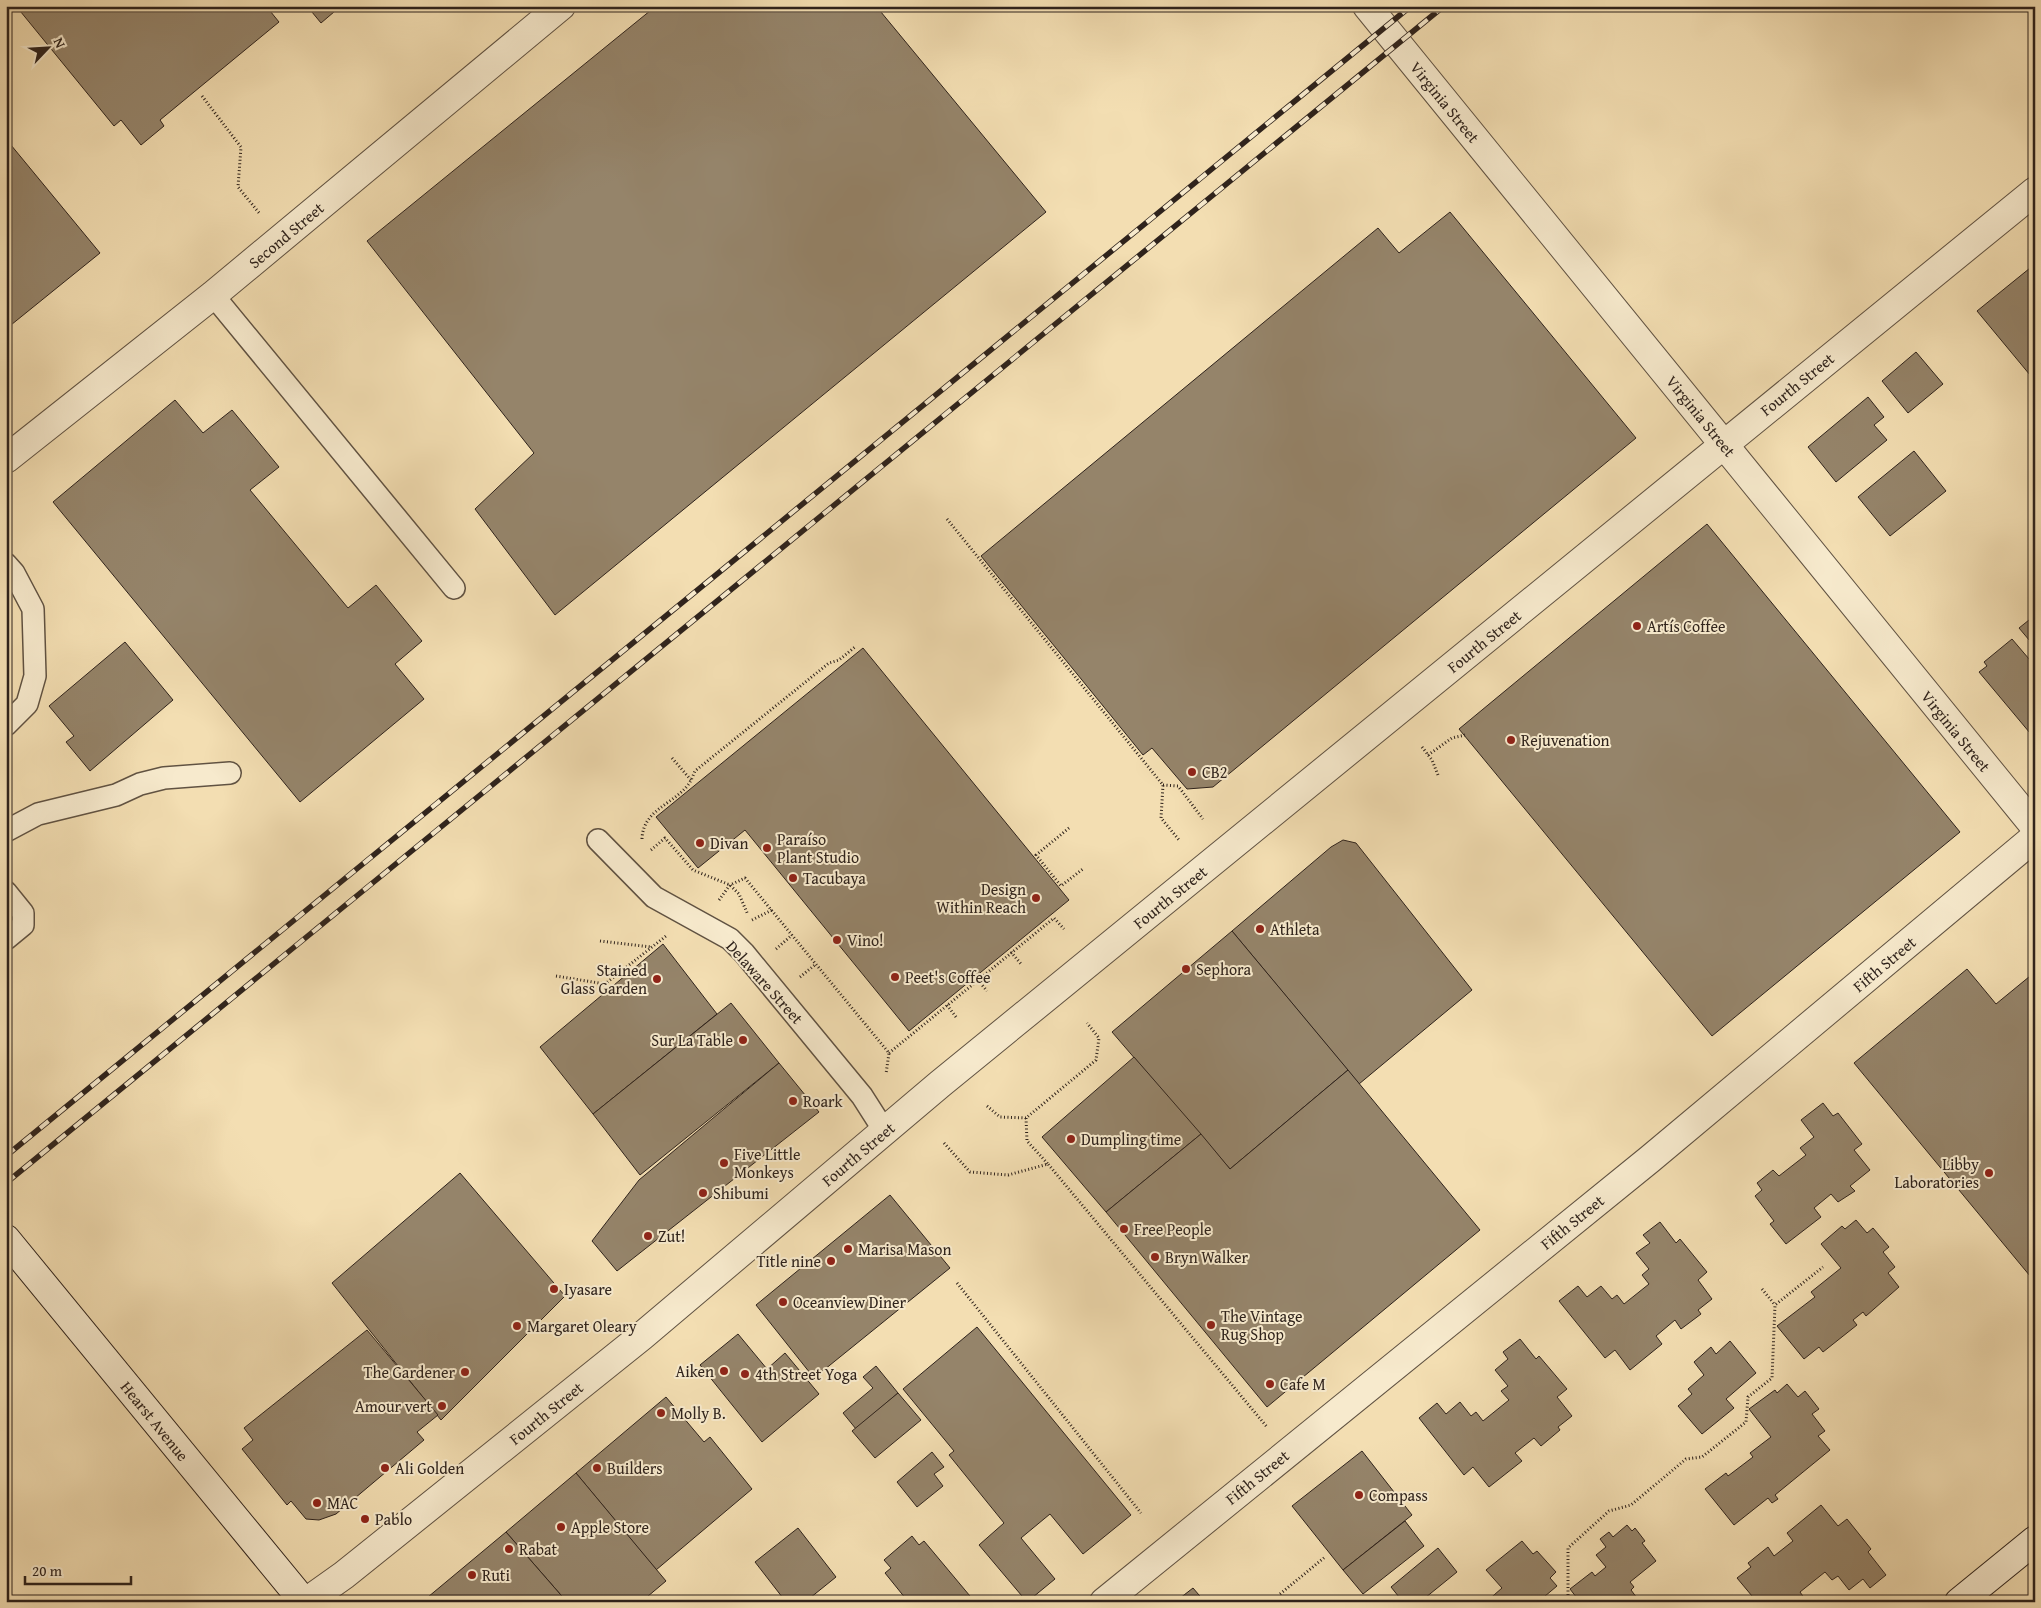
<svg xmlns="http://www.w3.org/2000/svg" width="2041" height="1608" viewBox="0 0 2041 1608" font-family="'Gentium Book Plus',serif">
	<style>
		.building { fill: #95846a; stroke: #2f231c }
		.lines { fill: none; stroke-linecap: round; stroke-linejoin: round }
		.lane-casing { stroke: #605242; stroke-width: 24 }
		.street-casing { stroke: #605242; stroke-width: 30 }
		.secondary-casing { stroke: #2f231c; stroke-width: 30 }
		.path { stroke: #2f231c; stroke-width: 3; stroke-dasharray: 1 2.5; stroke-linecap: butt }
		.lane { stroke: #f7eacd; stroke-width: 21 }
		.street { stroke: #f7eacd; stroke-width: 28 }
		.secondary { stroke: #f7eacd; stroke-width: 28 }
		.rail-casing { stroke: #2f231c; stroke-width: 5.5 }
		.rail { stroke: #f7eacd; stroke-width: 4; stroke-dasharray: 11; stroke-linecap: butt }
		.poi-dot { fill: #8f2418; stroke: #f7eacd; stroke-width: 2 }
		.labels { text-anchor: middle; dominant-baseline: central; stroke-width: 4; stroke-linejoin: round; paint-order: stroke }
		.street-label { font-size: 16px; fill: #2f231c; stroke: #f7eacd }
		.poi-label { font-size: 16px; fill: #2f231c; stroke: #f7eacd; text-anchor: start }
	</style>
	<rect width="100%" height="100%" fill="#f3deb2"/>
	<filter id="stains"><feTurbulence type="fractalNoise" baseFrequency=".004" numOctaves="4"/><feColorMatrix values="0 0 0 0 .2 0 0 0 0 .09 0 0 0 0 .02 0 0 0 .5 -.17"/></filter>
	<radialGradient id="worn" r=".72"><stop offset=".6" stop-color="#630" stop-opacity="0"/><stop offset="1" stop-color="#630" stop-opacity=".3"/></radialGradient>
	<g class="building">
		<path d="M16 6H266L279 22 160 120 164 126 141 145 121 120 114 126Z"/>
		<path d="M307 6H341L321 23Z"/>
		<path d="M656 6H876L1046 212 555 615 475 509 534 453 367 241Z"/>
		<path d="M6 139 100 253 6 329Z"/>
		<path d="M1450 212 1636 438 1213 787 1187 789 1152 748 1143 755 981 556 1378 228 1399 253Z"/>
		<path d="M2035 264V381L1977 311Z"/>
		<path d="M1916 352 1943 384 1908 413 1882 381Z"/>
		<path d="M1868 397 1884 417 1874 425 1887 440 1836 482 1808 447Z"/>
		<path d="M175 400 203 433 232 410 279 467 250 490 348 608 376 585 422 641 395 664 424 699 300 802 53 502Z"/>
		<path d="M1914 451 1946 491 1890 536 1858 497Z"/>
		<path d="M1707 524 1960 832 1712 1036 1459 729Z"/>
		<path d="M2035 608V647L2019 628 2034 616 2031 612Z"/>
		<path d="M2012 639 2035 666V739L1979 672 1987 666 1984 662Z"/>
		<path d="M125 642 173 700 90 771 66 742 74 736 49 706Z"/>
		<path d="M863 648 1069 900 909 1031 745 830 698 868 656 817Z"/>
		<path d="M1343 840 1356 843 1472 990 1359 1084 1232 931 1331 847Z"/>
		<path d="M1232 931 1348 1070 1230 1169 1112 1032Z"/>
		<path d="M663 944 717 1014 593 1114 540 1047Z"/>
		<path d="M1967 969 1996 1004 2035 972V1282L1854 1063Z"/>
		<path d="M731 1003 779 1063 640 1175 593 1114Z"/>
		<path d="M1134 1057 1201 1134 1106 1212 1042 1137Z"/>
		<path d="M779 1063 819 1112 617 1271 592 1241 639 1180Z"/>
		<path d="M1348 1070 1480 1230 1267 1407 1106 1212 1201 1134 1230 1169Z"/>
		<path d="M1823 1103 1833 1116 1838 1113 1862 1144 1854 1150 1870 1170 1850 1186 1855 1191 1838 1202 1831 1194 1814 1208 1821 1217 1786 1244 1770 1224 1774 1221 1755 1196 1762 1190 1757 1183 1773 1170 1779 1176 1806 1155 1800 1148 1814 1137 1801 1120Z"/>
		<path d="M460 1173 565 1296 441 1420 332 1283Z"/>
		<path d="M890 1195 950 1268 814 1378 756 1305Z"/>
		<path d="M1856 1220 1867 1233 1873 1228 1889 1247 1883 1252 1895 1267 1888 1273 1899 1287 1866 1316 1863 1312 1853 1320 1857 1325 1823 1352 1819 1347 1804 1359 1777 1326 1815 1297 1811 1292 1841 1268 1821 1244 1842 1226 1845 1229Z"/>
		<path d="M1660 1222 1676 1243 1680 1239 1707 1272 1698 1280 1712 1299 1698 1310 1701 1314 1681 1329 1675 1320 1656 1336 1662 1344 1630 1370 1615 1350 1605 1358 1559 1301 1578 1286 1587 1297 1601 1286 1612 1299 1617 1295 1624 1304 1649 1284 1642 1275 1649 1269 1636 1253 1650 1243 1643 1235Z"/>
		<path d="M977 1327 1131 1515 1083 1554 1050 1514 1021 1538 1055 1579 1027 1602 979 1545 1004 1523 949 1455 954 1451 903 1389Z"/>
		<path d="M367 1330 438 1415 417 1432 424 1440 336 1514 319 1520 306 1519 291 1501 287 1505 242 1449 253 1440 244 1428Z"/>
		<path d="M738 1334 767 1369 785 1353 819 1394 762 1442 700 1365Z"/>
		<path d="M1520 1339 1536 1359 1539 1356 1567 1389 1557 1397 1572 1416 1558 1427 1560 1430 1541 1446 1534 1438 1515 1453 1522 1461 1489 1487 1473 1467 1464 1475 1419 1418 1437 1403 1446 1414 1460 1402 1471 1416 1476 1412 1483 1421 1509 1400 1501 1391 1508 1386 1495 1370 1508 1359 1503 1352Z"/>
		<path d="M1730 1341 1756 1373 1726 1399 1734 1408 1702 1434 1678 1406 1692 1394 1688 1389 1704 1375 1694 1362 1711 1347 1716 1354Z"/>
		<path d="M876 1366 898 1393 856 1429 843 1413 873 1388 863 1377Z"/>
		<path d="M1787 1384 1798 1397 1805 1391 1819 1409 1812 1414 1825 1431 1818 1436 1830 1450 1775 1495 1778 1499 1772 1503 1768 1498 1734 1525 1705 1489 1726 1473 1728 1476 1753 1457 1750 1453 1771 1437 1749 1409 1775 1390 1777 1393Z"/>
		<path d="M898 1393 921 1420 875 1458 852 1431Z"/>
		<path d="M666 1397 704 1442 710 1437 752 1489 656 1570 576 1473Z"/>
		<path d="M1362 1451 1412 1515 1343 1570 1292 1506Z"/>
		<path d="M932 1452 944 1467 934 1474 943 1486 917 1507 897 1482Z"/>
		<path d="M576 1473 666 1581 641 1602H567L506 1532Z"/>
		<path d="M1821 1505 1838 1526 1847 1519 1871 1549 1868 1552 1886 1575 1870 1588 1863 1579 1849 1590 1838 1576 1832 1580 1825 1572 1800 1592 1807 1602H1745L1752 1596 1737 1578 1751 1567 1748 1563 1768 1547 1774 1556 1793 1541 1787 1533Z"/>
		<path d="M1405 1521 1424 1546 1363 1594 1343 1570Z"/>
		<path d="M1627 1525 1632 1531 1635 1528 1645 1541 1642 1543 1656 1561 1630 1582 1634 1587 1631 1590 1640 1602H1580L1570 1589 1592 1572 1595 1576 1606 1567 1596 1555 1606 1547 1600 1539 1609 1532 1613 1537Z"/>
		<path d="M798 1528 836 1577 805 1602H786L755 1562Z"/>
		<path d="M506 1532 567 1602H422Z"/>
		<path d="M912 1536 919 1545 924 1541 975 1602H902L906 1599 885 1573 891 1568 884 1560Z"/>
		<path d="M1522 1541 1533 1554 1537 1551 1556 1572 1550 1578 1557 1586 1538 1602H1486L1502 1588 1486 1570Z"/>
		<path d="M1438 1548 1457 1572 1420 1602H1403L1391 1587Z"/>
		<path d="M1193 1588 1205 1602H1175Z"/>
	</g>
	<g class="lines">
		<g class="lane-casing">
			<g id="lane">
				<path d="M213 295 454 588"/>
				<path d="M6 564 14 573 33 609 35 676 27 704 6 725"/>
				<path d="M6 831 38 814 116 795 140 784 164 778 230 773"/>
				<path d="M598 840 654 897 730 939 744 953 862 1096 885 1132"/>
				<path d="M6 892 23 913V925L6 939"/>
			</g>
		</g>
		<g class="street-casing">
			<g id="street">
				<path d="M1367 6 2035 827"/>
				<path d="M6 459 213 295 561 6"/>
				<path d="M306 1602 344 1575 642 1336 940 1084 2035 191"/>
				<path d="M1104 1602 1650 1159 2035 837"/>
			</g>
		</g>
		<g class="secondary-casing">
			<g id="secondary">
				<path d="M6 1239 304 1602"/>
				<path d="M1959 1602 2035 1540"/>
			</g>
		</g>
		<g class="path">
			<path d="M202 96 241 147 238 187 260 214"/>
			<path d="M947 519 1163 785 1161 818 1179 840"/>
			<path d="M1422 747 1432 760 1438 775"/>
			<path d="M1428 755 1452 738 1465 735"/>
			<path d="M672 758 691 780"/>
			<path d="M1163 785 1178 786 1203 819"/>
			<path d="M1069 828 1036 855 1061 886 1084 868"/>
			<path d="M642 839C643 810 672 805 688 785 691 781 693 776 695 771L829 663 839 660 855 647"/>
			<path d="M651 850 665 838 693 870 730 885 739 894 748 915"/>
			<path d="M719 900 730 885 745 878 889 1053 886 1074"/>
			<path d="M752 920 772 910"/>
			<path d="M600 941 651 947"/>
			<path d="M776 949 792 935"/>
			<path d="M1011 952 1021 964"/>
			<path d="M556 976 605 984 666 936"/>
			<path d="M800 977 816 964"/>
			<path d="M978 980 987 991"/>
			<path d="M947 1005 956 1017"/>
			<path d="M889 1053 1054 918 1064 929"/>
			<path d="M987 1106 1000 1117 1026 1118 1096 1060 1099 1038 1087 1023"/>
			<path d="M1026 1118 1027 1141 1048 1164"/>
			<path d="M944 1143 970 1172 1008 1175 1048 1164 1267 1427"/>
			<path d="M957 1283 1141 1513"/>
			<path d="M1762 1289 1775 1305"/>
			<path d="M1280 1594 1325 1557"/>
			<path d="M1568 1602V1548L1609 1511 1631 1505 1686 1459 1702 1457 1746 1422 1748 1397 1772 1378 1775 1305 1823 1267"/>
		</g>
		<use href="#lane" class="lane"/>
		<use href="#street" class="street"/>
		<use href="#secondary" class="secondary"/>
		<g class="rail-casing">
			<g id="rail">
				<path d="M6 1156 1411 6"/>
				<path d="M6 1183 1444 6"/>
			</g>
		</g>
		<use href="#rail" class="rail"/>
	</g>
	<g class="poi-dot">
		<circle cx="1637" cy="626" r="5"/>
		<circle cx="1511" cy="740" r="5"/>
		<circle cx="1192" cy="772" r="5"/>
		<circle cx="700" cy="843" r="5"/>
		<circle cx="767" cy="848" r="5"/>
		<circle cx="793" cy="878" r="5"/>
		<circle cx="1036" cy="898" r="5"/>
		<circle cx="1260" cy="929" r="5"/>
		<circle cx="837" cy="940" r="5"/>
		<circle cx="1186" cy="969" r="5"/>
		<circle cx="895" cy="977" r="5"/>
		<circle cx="657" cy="979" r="5"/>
		<circle cx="743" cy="1040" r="5"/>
		<circle cx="793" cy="1101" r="5"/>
		<circle cx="1071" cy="1139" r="5"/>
		<circle cx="724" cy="1163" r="5"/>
		<circle cx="1989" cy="1173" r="5"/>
		<circle cx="703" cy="1193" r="5"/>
		<circle cx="1124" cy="1229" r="5"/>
		<circle cx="648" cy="1236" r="5"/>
		<circle cx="848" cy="1249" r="5"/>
		<circle cx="1155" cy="1257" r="5"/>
		<circle cx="831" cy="1261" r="5"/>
		<circle cx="554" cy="1289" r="5"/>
		<circle cx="783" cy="1302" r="5"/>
		<circle cx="1211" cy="1325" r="5"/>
		<circle cx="517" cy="1326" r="5"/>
		<circle cx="724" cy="1371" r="5"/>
		<circle cx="465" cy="1372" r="5"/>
		<circle cx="745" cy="1374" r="5"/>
		<circle cx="1270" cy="1384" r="5"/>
		<circle cx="442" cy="1406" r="5"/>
		<circle cx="661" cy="1413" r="5"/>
		<circle cx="385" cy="1468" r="5"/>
		<circle cx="597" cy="1468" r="5"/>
		<circle cx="1359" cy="1495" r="5"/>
		<circle cx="317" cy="1503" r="5"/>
		<circle cx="365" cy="1519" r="5"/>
		<circle cx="561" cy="1527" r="5"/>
		<circle cx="509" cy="1549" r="5"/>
		<circle cx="472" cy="1575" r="5"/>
	</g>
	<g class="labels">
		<g class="street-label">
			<text transform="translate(1445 102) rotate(51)">Virginia Street</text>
			<text transform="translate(286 235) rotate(-40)">Second Street</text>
			<text transform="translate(1797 384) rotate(-39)">Fourth Street</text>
			<text transform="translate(1701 416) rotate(51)">Virginia Street</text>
			<text transform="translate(1484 641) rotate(-39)">Fourth Street</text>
			<text transform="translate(1956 731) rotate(51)">Virginia Street</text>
			<text transform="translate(1170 897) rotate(-39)">Fourth Street</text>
			<text transform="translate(1884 964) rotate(-40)">Fifth Street</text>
			<text transform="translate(765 982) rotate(48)">Delaware Street</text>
			<text transform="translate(858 1154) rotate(-40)">Fourth Street</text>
			<text transform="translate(1572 1222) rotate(-39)">Fifth Street</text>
			<text transform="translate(546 1413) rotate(-39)">Fourth Street</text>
			<text transform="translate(155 1421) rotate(51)">Hearst Avenue</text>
			<text transform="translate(1257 1477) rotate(-39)">Fifth Street</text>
		</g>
		<g class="poi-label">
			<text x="1647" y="626">Artís Coffee</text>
			<text x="1521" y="740">Rejuvenation</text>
			<text x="1202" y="772">CB2</text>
			<text x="777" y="839">Paraíso<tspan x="777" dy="18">Plant Studio</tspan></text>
			<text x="710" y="843">Divan</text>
			<text x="803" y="878">Tacubaya</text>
			<text x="1026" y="889" text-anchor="end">Design<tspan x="1026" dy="18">Within Reach</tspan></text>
			<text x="1270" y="929">Athleta</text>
			<text x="847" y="940">Vino!</text>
			<text x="1196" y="969">Sephora</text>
			<text x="647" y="970" text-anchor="end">Stained<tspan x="647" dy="18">Glass Garden</tspan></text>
			<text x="905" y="977">Peet's Coffee</text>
			<text x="733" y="1040" text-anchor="end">Sur La Table</text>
			<text x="803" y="1101">Roark</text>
			<text x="1081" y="1139">Dumpling time</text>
			<text x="734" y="1154">Five Little<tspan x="734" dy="18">Monkeys</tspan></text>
			<text x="1979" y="1164" text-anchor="end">Libby<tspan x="1979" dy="18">Laboratories</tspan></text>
			<text x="713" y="1193">Shibumi</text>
			<text x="1134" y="1229">Free People</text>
			<text x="658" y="1236">Zut!</text>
			<text x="858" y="1249">Marisa Mason</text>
			<text x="1165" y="1257">Bryn Walker</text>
			<text x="821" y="1261" text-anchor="end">Title nine</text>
			<text x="564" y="1289">Iyasare</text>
			<text x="793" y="1302">Oceanview Diner</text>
			<text x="1221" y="1316">The Vintage<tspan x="1221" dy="18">Rug Shop</tspan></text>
			<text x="527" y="1326">Margaret Oleary</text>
			<text x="714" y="1371" text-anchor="end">Aiken</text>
			<text x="455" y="1372" text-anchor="end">The Gardener</text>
			<text x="755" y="1374">4th Street Yoga</text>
			<text x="1280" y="1384">Cafe M</text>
			<text x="432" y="1406" text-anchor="end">Amour vert</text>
			<text x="671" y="1413">Molly B.</text>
			<text x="395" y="1468">Ali Golden</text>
			<text x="607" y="1468">Builders</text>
			<text x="1369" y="1495">Compass</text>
			<text x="327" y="1503">MAC</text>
			<text x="375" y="1519">Pablo</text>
			<text x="571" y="1527">Apple Store</text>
			<text x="519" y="1549">Rabat</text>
			<text x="482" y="1575">Ruti</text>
		</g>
	</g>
	<rect width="2041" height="1608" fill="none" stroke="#f3deb2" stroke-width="25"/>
	<rect x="8" y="8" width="2026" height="1593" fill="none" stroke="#2f231c" stroke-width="2.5"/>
	<rect x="12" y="12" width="2016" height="1583" fill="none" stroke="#2f231c"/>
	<g transform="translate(48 48) rotate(65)" stroke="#f7eacd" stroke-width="4" paint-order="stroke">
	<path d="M0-4L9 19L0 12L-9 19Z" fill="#2f231c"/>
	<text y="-8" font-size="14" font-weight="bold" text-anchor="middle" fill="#2f231c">N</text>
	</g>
	<path d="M25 1576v8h106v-8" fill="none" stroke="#2f231c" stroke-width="2.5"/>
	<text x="32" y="1576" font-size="15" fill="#2f231c" stroke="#f7eacd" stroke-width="4" paint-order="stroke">20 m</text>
	<rect width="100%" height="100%" filter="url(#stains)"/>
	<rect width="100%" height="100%" fill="url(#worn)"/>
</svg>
